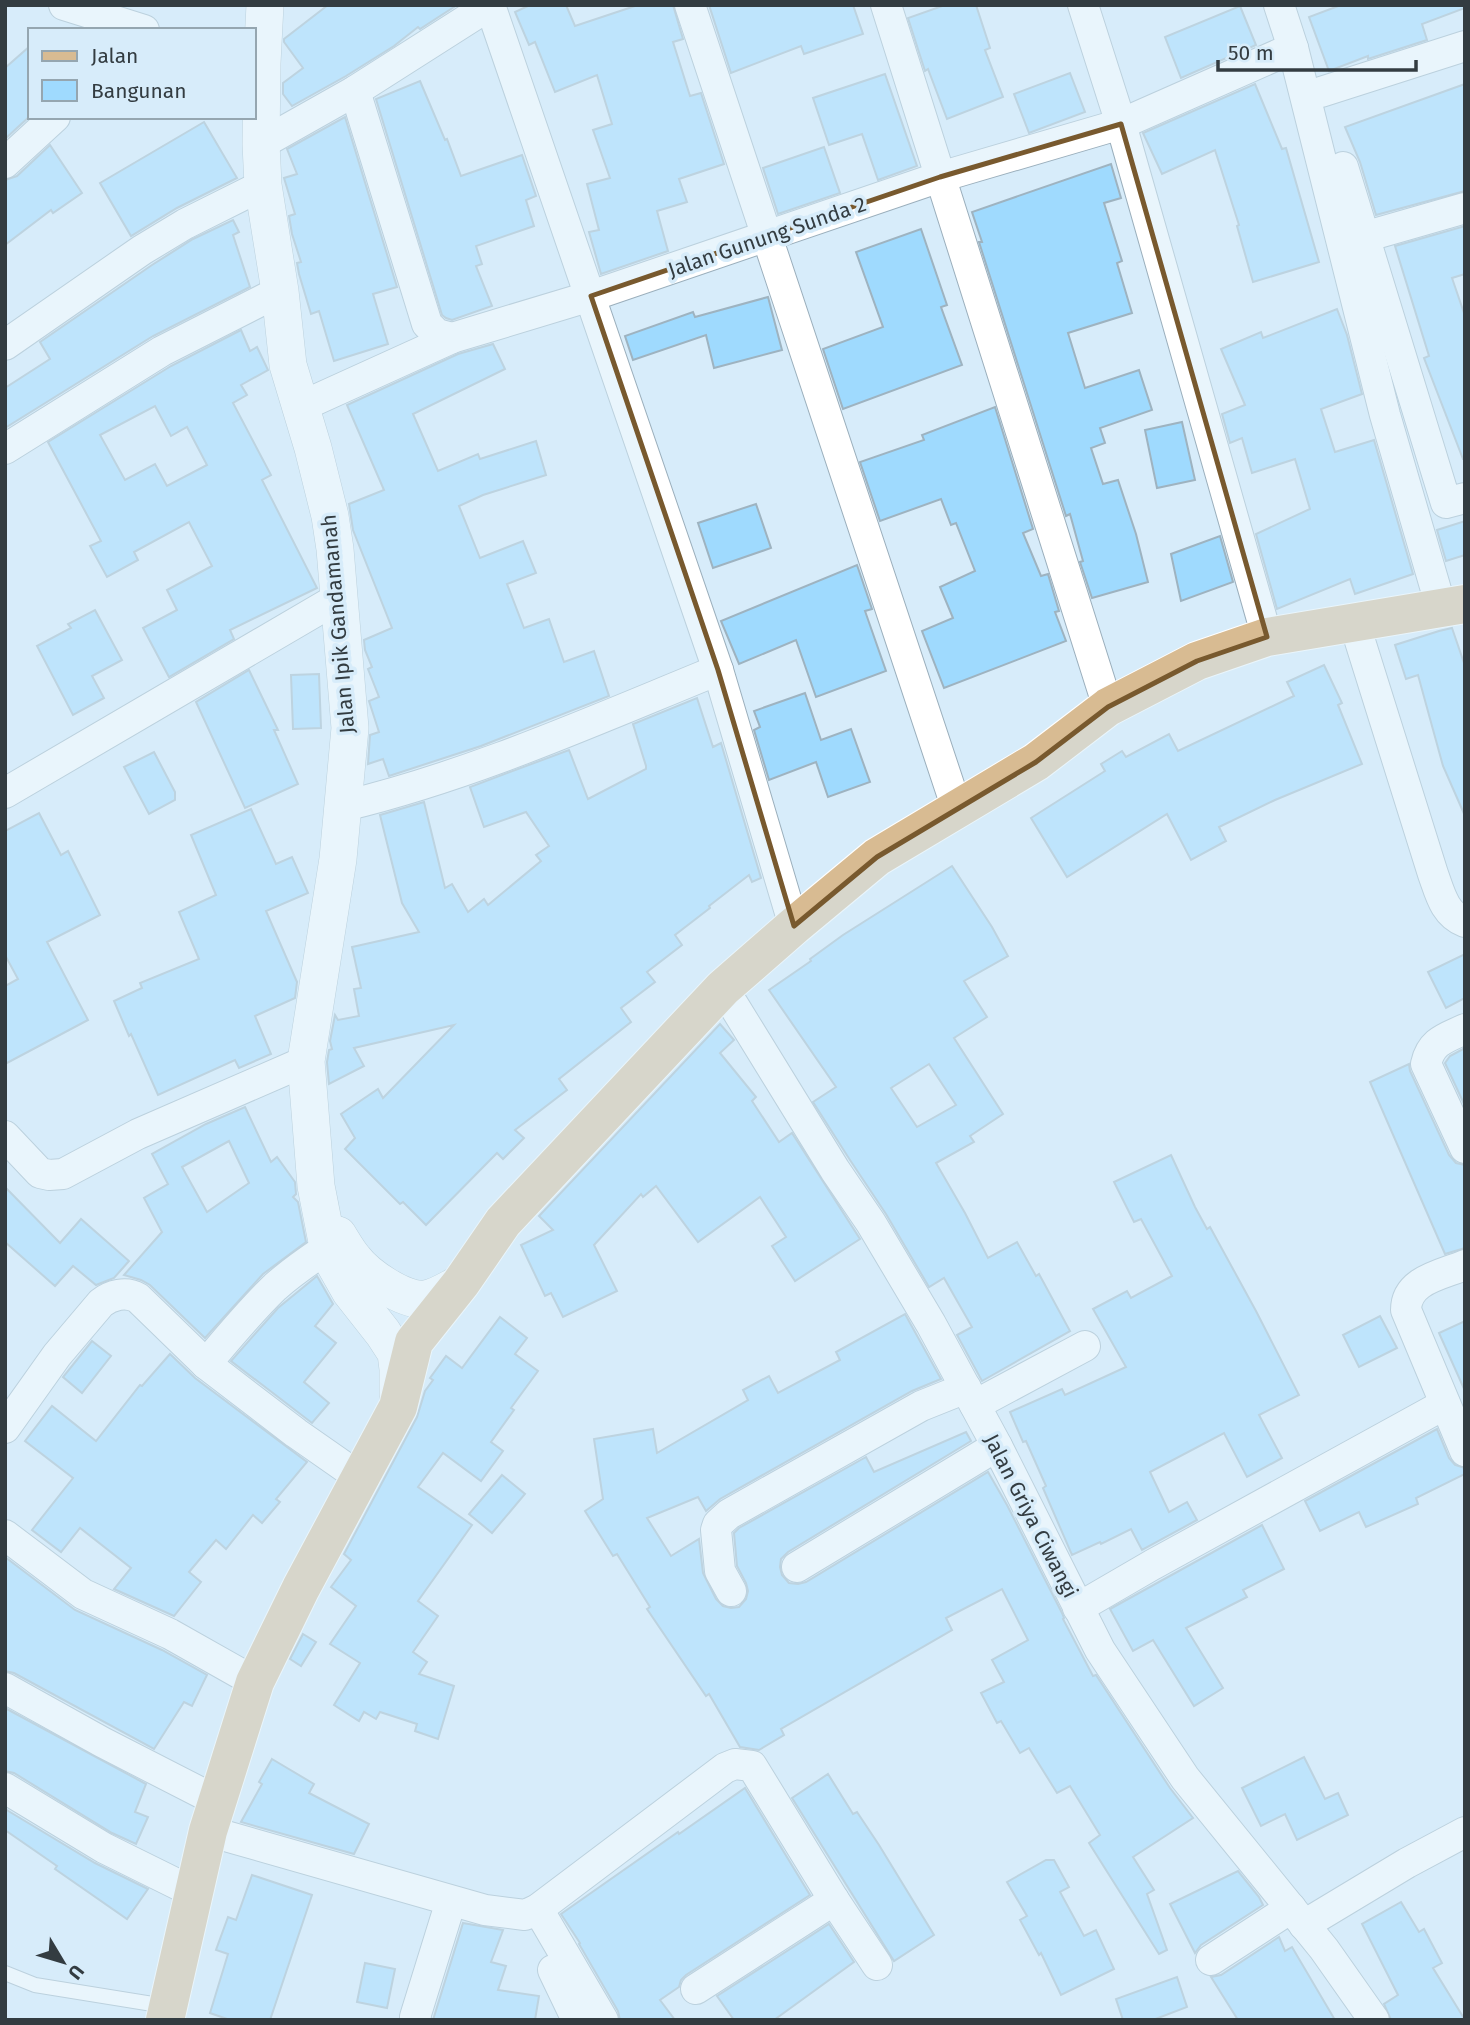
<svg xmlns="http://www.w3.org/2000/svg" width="1470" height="2025" viewBox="0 0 1470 2025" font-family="'Fira Sans',sans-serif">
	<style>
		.building { fill: #9fdafe; stroke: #9eb3c0; stroke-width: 2; fill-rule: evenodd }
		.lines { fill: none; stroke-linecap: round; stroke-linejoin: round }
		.service-casing { stroke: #9bafbc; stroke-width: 16 }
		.minor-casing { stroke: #9bafbc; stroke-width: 32 }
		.tertiary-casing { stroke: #9bafbc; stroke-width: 38 }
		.primary-casing { stroke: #fff; stroke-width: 40 }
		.service { stroke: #fff; stroke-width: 14 }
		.minor { stroke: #fff; stroke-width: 30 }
		.tertiary { stroke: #fff; stroke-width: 37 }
		.primary { stroke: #d8bb92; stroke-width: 38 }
		.marked { fill: none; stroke: #78592e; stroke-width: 5; stroke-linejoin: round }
		.labels { text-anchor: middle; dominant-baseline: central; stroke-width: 7; stroke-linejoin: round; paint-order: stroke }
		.street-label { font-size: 21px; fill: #333c41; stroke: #d7ecfa }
	</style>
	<rect width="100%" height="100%" fill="#d7ecfa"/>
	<g class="building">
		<path d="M328 5H457L420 29 418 27 394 46 346 76 292 106 283 94V83L303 68 284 42V39Z"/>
		<path d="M530 5H566L575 26 638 5H673L683 39 673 42 690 96 701 93 724 164 679 179 687 202 657 211 668 251 601 274 589 232 599 230 587 184 610 178 593 130 612 124 597 75 555 92 535 42 529 45 515 12Z"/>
		<path d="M709 5H853L863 34 804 54 801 46 731 73Z"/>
		<path d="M945 5H976L990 48 985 50 1003 97 947 119 928 69 925 71 908 18Z"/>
		<path d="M1341 5H1464L1465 8 1422 24 1427 40 1368 59V56L1329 71 1309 17Z"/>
		<path d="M1240 6 1256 45 1181 78 1165 37Z"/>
		<path d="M30 46V116L5 139V68Z"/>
		<path d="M1070 73 1085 112 1029 133 1014 94Z"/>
		<path d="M885 74 917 166 878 180 862 134 829 145 813 98Z"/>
		<path d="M420 81 445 140 447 139 461 176 522 155 536 196 526 200 534 226 476 246 482 264 476 266 492 306 452 320 446 318 442 315 376 99Z"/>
		<path d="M1255 84 1282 149 1286 148 1319 262 1253 282 1237 226 1239 225 1215 150 1162 174 1143 133Z"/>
		<path d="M1465 84V191L1376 215 1360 162 1345 127Z"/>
		<path d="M345 117 397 287 373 294 388 344 334 361 319 311 311 314 299 274 297 263 301 262 292 234 289 216 295 214 284 178 297 174 287 149Z"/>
		<path d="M204 122 237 178 177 208 131 236 100 183Z"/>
		<path d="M50 145 82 193 53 213 51 210 5 245V180L17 176Z"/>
		<path d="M824 147 840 193 778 214 763 168Z"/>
		<path d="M1111 164 1121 198 1104 203 1122 261 1117 263 1132 313 1068 333 1085 388 1139 370 1152 410 1100 428 1105 443 1091 448 1103 484 1118 480 1136 534 1148 582 1092 598 1080 562 1083 561 1070 514 1066 516 979 242H982L972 212Z"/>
		<path d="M233 220 239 232 233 235 250 287 153 336 5 428V388L50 359 40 342 152 265 193 239Z"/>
		<path d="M1465 226V274L1452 278 1465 316V459H1463L1424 358 1429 356 1395 246Z"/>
		<path d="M921 229 947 305 941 307 962 365 843 409 823 349 883 327 856 252Z"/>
		<path d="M768 297 782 350 714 368 706 335 633 360 625 336 693 312 695 317Z"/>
		<path d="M1337 309 1347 335 1362 394 1321 409 1335 452 1374 440 1413 574 1355 594 1350 579 1277 609 1256 534 1310 509 1295 459 1252 473 1242 438 1230 443 1222 414 1245 405 1221 349 1261 332 1263 338Z"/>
		<path d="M241 330 250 351 257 347 268 370 241 385 247 395 233 403 271 475 262 480 317 588 230 630 234 639 169 677 143 628 177 610 167 590 212 566 189 522 134 552 138 560 107 577 90 546 101 541 48 442 171 366ZM155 406 171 436 187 427 207 465 167 486 155 464 125 480 100 435Z"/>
		<path d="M493 344 505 369 413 414 438 471 478 454 480 459 536 441 546 475 483 495 459 506 480 558 523 541 536 573 507 584 524 628 549 619 564 662 594 651 609 696 481 746 389 776 383 759 368 764 370 735 379 732 369 701 379 697 368 669 372 667 365 650 364 640 392 628 353 530 349 504 384 490 347 405 458 354Z"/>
		<path d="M995 407 1033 529 1023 533 1041 576 1048 574 1059 611 1055 612 1066 641 944 688 922 631 953 618 940 587 975 571 956 523 951 525 941 499 880 521 860 462 924 440 922 435Z"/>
		<path d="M1182 422 1195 480 1157 488 1145 430Z"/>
		<path d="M756 504 771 548 713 568 698 523Z"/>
		<path d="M1465 521V555L1446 561 1437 530Z"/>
		<path d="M1220 536 1233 582 1181 601 1171 554Z"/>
		<path d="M857 565 872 609 865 611 886 671 816 697 796 640 739 664 721 621Z"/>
		<path d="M95 610 122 660 92 676 104 698 73 715 37 646 71 628 68 624Z"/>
		<path d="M1452 628 1465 666V816L1443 766 1418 675 1406 679 1395 645 1439 631Z"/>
		<path d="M1324 665 1342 703 1338 705 1362 764 1275 800 1219 827 1226 841 1191 860 1167 814 1067 877 1031 818 1105 771 1101 764 1122 751 1126 757 1169 734 1178 751 1294 696 1287 682Z"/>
		<path d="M249 670 278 730H274L298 784 245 808 196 702Z"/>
		<path d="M319 674 321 728 293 729 291 675Z"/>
		<path d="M805 693 821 740 851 729 870 782 828 797 816 762 769 780 754 730 760 727 754 711Z"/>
		<path d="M697 698 713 747 721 743 761 878 752 882 749 875 709 906 710 908 675 935 682 945 647 972 655 982 621 1008 631 1022 559 1079 567 1090 515 1130 524 1138 503 1159 497 1153 426 1225 403 1202 400 1204 345 1149 355 1138 341 1114 378 1089 383 1098 454 1025 354 1048 364 1066 329 1084 327 1062 329 1050 332 1049 330 1041 335 1015 338 1020 359 1016 354 989 361 988 352 947 419 932 402 903 380 815 424 802 445 888 452 884 468 912 484 899 488 905 541 861 536 855 549 846 526 812 484 827 470 787 569 750 588 799 646 769V766L633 724Z"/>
		<path d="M154 752 175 792V800L149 814 124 767Z"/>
		<path d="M251 809 276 864 292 857 308 893 266 911 297 982 295 998 255 1016 271 1054 239 1068 235 1060 158 1095 131 1034 129 1036 114 1001 142 988 140 983 199 959 179 912 216 895 191 835Z"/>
		<path d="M39 813 61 855 68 851 100 915 47 942 88 1020 5 1064V986L18 979 5 955V831Z"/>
		<path d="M952 866 992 927 1008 956 964 981 987 1017 954 1038 1003 1114 970 1136 974 1142 936 1163 965 1213 988 1258 1017 1242 1036 1276 1039 1274 1070 1331 982 1381 957 1335 972 1327 944 1278 929 1287 886 1214 850 1160 813 1102 836 1087 769 990 811 961 810 959 843 935ZM929 1064 956 1105 917 1127 891 1088Z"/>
		<path d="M1465 954V998L1446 1008 1428 972Z"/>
		<path d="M720 1024 734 1040 720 1053 756 1097 752 1101 779 1142 792 1133 860 1239 795 1281 772 1246 786 1237 760 1197 698 1242 656 1186 643 1197 641 1194 594 1245 617 1291 563 1317 551 1293 545 1296 521 1245 553 1230 539 1216Z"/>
		<path d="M1465 1048V1106L1445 1063 1450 1056Z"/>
		<path d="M1409 1064 1410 1071 1449 1155 1456 1163 1465 1165V1248L1445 1254 1370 1082Z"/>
		<path d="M245 1107 271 1162 277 1157 295 1182 296 1194 293 1197 298 1202 306 1242 263 1274 205 1338 150 1285 141 1280 124 1275 162 1232 144 1198 168 1184 152 1154 206 1124ZM229 1141 249 1183 207 1212 182 1167Z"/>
		<path d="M1171 1155 1195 1207 1207 1229 1210 1227 1256 1311 1299 1395 1259 1415 1282 1458 1247 1477 1224 1433 1150 1472 1169 1512 1187 1502 1197 1520 1142 1550 1131 1529 1101 1544 1100 1542 1072 1555 1043 1488 1046 1486 1026 1441 1023 1442 1010 1412 1062 1389 1065 1395 1126 1367 1093 1309 1127 1291 1131 1298 1172 1276 1141 1219 1134 1222 1114 1182Z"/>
		<path d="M5 1187 60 1243 81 1219 129 1261 114 1278 96 1285 73 1266 55 1286 5 1242Z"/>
		<path d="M317 1276 333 1304 315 1326 336 1343 304 1382 329 1403 312 1423 231 1361 278 1308Z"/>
		<path d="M905 1314 941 1379 912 1391 720 1499 706 1511 698 1497 647 1518 671 1556 699 1539 703 1573 716 1599 723 1606 731 1608 739 1607 746 1599 748 1591 746 1583 737 1566 734 1533 739 1528 866 1457 874 1472 966 1432 971 1441 788 1552 781 1559 780 1567 782 1575 789 1583 798 1584 806 1582 988 1472 1007 1505 1062 1613 1064 1618 1063 1619 1093 1676 1096 1675 1170 1788 1193 1818 1133 1857 1154 1890 1147 1894 1167 1950 1159 1954 1089 1843 1100 1835 1070 1786 1057 1793 1029 1748 1020 1753 1001 1721 997 1723 981 1693 1004 1682 992 1660 1028 1640 1002 1589 946 1618 952 1630 781 1729 784 1735 759 1750 740 1747 709 1694 706 1696 647 1609 650 1607 617 1554 613 1556 585 1511 603 1499 594 1439 653 1429 657 1453 748 1400 743 1390 769 1376 778 1393 840 1360 836 1352Z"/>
		<path d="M1380 1316 1397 1348 1359 1367 1343 1335Z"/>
		<path d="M500 1317 527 1338 515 1354 538 1371 511 1408 514 1410 491 1442 503 1451 481 1481 443 1453 418 1487 472 1525 418 1601 438 1616 413 1652 427 1662 419 1674 454 1686 438 1739 415 1731 417 1724 380 1712 376 1719 364 1712 359 1721 334 1705 360 1663 330 1644 356 1606 331 1587 351 1560 344 1554 417 1417 425 1391 433 1380 430 1378 446 1356 462 1368Z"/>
		<path d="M1465 1321V1391L1439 1333Z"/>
		<path d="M92 1341 111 1356 82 1393 63 1377Z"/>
		<path d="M170 1354 195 1378 307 1462 276 1499 280 1502 262 1523 253 1515 226 1549 216 1540 189 1572 201 1582 174 1616 114 1589 131 1568 80 1528 61 1552 32 1530 73 1478 25 1441 52 1406 96 1441 140 1385 142 1386Z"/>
		<path d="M1437 1429 1449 1458 1455 1465 1465 1468V1474L1416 1498 1418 1504 1366 1527 1359 1512 1320 1531 1305 1501Z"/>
		<path d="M502 1475 525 1494 492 1533 469 1514Z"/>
		<path d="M1262 1525 1284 1569 1243 1590 1247 1597 1186 1628 1223 1688 1194 1706 1153 1640 1133 1651 1110 1609Z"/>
		<path d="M5 1557 75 1610 162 1650 207 1675 192 1706 184 1702 154 1749 14 1673 5 1671Z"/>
		<path d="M303 1634 316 1642 301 1666 290 1659Z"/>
		<path d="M5 1708 146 1784 135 1812 148 1817 136 1844 112 1833 14 1773 5 1771Z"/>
		<path d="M1304 1757 1325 1799 1338 1793 1348 1815 1297 1840 1285 1814 1261 1826 1242 1788Z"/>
		<path d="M272 1759 314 1784 309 1793 369 1824 354 1854 241 1822 262 1784 259 1782Z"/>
		<path d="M828 1774 853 1814 857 1812 879 1845 934 1935 894 1961 792 1798Z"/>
		<path d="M745 1788 810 1895 686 1975 681 1980 679 1987 660 2000 675 2020H620L618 2011 579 1944 580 1943 561 1914 678 1832 679 1834Z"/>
		<path d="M5 1809 95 1863 148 1889 127 1919 55 1869 57 1866 5 1830Z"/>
		<path d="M1046 1860H1054L1069 1887 1060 1892 1084 1936 1096 1930 1114 1969 1061 1995 1041 1953 1039 1955 1020 1920 1027 1916 1007 1882Z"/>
		<path d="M1238 1871 1259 1897 1263 1905 1201 1945 1195 1953 1170 1904Z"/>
		<path d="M252 1875 312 1895 270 2020H230L210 2013 228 1954 216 1950 228 1917 236 1920Z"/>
		<path d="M1401 1902 1419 1932 1424 1929 1442 1963 1433 1968 1465 2020H1391L1384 2004 1398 1995 1362 1924Z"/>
		<path d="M463 1923 503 1930 491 1962 506 1966 498 1990 539 1996 535 2020H433Z"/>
		<path d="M829 1924 854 1962 774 2020H734L717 1996Z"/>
		<path d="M1279 1937 1285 1951 1292 1947 1335 2020H1238L1211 1977 1221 1975Z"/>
		<path d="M365 1963 395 1969 387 2008 357 2002Z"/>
		<path d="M1177 1977 1187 2007 1153 2020H1123L1116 1999Z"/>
	</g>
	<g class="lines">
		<g class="service-casing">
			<path id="service" d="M5 1973 35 1985 165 2006"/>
		</g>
		<g class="minor-casing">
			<g id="minor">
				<path d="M64 5 144 30"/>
				<path d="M490 5 718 670 794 926"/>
				<path d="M690 5 957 809"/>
				<path d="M886 5 1108 707"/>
				<path d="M1083 5 1121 124 1267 637"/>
				<path d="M1293 48 1385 415 1441 607"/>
				<path d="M355 91 427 324 437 334 452 338"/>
				<path d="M1321 92 1465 46"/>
				<path d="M261 144 355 91 490 5"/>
				<path d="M5 163 55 117"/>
				<path d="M1343 167 1446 503 1465 498"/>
				<path d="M1364 237 1465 208"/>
				<path d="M5 345 142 250 185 224 263 185"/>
				<path d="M300 407 452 338 591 296 940 177 1121 124 1293 48 1279 5"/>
				<path d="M5 449 162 351 280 291"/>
				<path d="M1354 622 1433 874C1440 893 1444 914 1465 922"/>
				<path d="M5 793 340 597"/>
				<path d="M344 806C473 775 595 720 718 670"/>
				<path d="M723 988 835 1170 871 1223 931 1324 997 1446 1100 1650 1185 1778 1324 1949 1374 2020"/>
				<path d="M1465 1029C1446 1038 1431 1041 1426 1064L1465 1148"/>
				<path d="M5 1136 40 1173 49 1175 63 1174 138 1134 306 1061"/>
				<path d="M1465 1265C1441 1275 1406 1280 1406 1310L1465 1451"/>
				<path d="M206 1364C228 1338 250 1311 275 1287 295 1269 318 1254 341 1239"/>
				<path d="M975 1405 1085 1346"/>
				<path d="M5 1428 57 1355 101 1303C111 1295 126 1291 138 1298L206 1364 296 1433 359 1477"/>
				<path d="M5 1535 83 1594 170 1634 255 1682"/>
				<path d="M797 1567 997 1446"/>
				<path d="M731 1591 720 1571 716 1530 718 1524 729 1514 921 1406 966 1388"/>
				<path d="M1078 1608 1152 1565 1445 1404"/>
				<path d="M5 1688 102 1742 217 1801"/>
				<path d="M5 1788 104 1848 193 1892"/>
				<path d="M208 1831 485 1910 525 1915 538 1909 725 1768 735 1764 752 1766 834 1900 877 1965"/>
				<path d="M538 1909 603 2020"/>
				<path d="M1304 1925 1407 1863 1465 1832"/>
				<path d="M1211 1960 1291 1908"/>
				<path d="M553 1970 577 2020"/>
				<path d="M696 1989 834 1900"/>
				<path d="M416 2020 415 2017 451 1901"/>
			</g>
		</g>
		<g class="tertiary-casing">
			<g id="tertiary">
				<path d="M265 5 262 63 261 144 263 185 280 291 288 365 313 448 330 516 335 549 350 728 338 859 306 1061 316 1186 328 1247 333 1261 350 1291 383 1333 396 1353 398 1369V1395"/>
				<path d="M338 1235C343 1243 348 1252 354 1259 366 1275 404 1302 425 1299 438 1297 449 1289 461 1283"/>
			</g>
		</g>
		<g class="primary-casing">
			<path id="primary" d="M165 2020 208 1831 255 1682 301 1588 398 1407 414 1342 461 1283 503 1222 723 988 794 926 877 857 1036 762 1108 707 1197 661 1267 637 1465 604"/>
		</g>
		<use href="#service" class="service"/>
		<use href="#minor" class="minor"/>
		<use href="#tertiary" class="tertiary"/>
		<use href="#primary" class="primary"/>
	</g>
	<path d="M0 0H1470V2025H0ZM1121 124 1267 637 1197 661 1108 707 1036 762 877 857 794 926 718 670 591 296 940 177Z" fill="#d7ecfa" fill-opacity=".55" fill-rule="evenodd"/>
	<path class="marked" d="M1121 124 1267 637 1197 661 1108 707 1036 762 877 857 794 926 718 670 591 296 940 177Z"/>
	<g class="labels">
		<g class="street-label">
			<text transform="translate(767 237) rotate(-19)">Jalan Gunung Sunda 2</text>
			<text transform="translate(338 624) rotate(-95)">Jalan Ipik Gandamanah</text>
			<text transform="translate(1031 1516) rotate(63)">Jalan Griya Ciwangi</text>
		</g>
	</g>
	<rect width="1470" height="2025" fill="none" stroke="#333c41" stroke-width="14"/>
	<rect x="28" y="28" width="228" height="91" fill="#d7ecfa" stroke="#95a6b0" stroke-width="2"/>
	<rect x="42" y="51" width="35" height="10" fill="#d8bb92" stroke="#95a6b0" stroke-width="2"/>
	<text x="91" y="63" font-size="21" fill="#333c41">Jalan</text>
	<rect x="42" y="80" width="35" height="21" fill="#9fdafe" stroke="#95a6b0" stroke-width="2"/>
	<text x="91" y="98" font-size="21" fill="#333c41">Bangunan</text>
	<g transform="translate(63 1962) rotate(128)" stroke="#d7ecfa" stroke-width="5" paint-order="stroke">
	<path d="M0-5L12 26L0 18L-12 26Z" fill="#333c41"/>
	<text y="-10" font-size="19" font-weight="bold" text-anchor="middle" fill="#333c41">U</text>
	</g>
	<path d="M1218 60v10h198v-10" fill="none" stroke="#333c41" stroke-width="3.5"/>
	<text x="1228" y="60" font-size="21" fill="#333c41" stroke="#d7ecfa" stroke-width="5" paint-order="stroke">50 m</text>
</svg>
